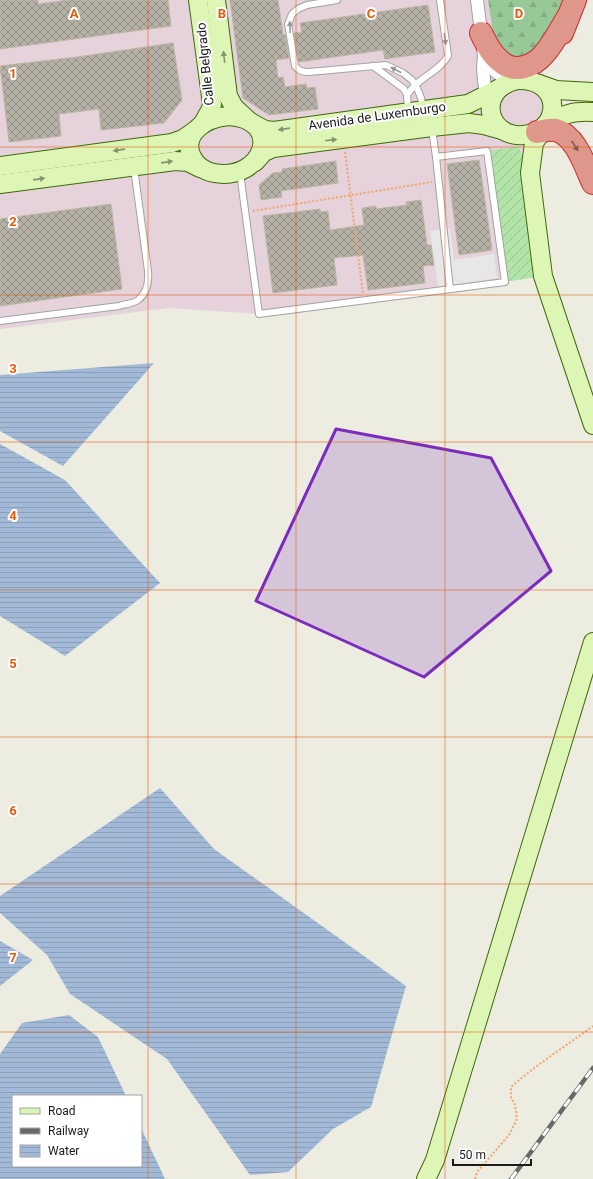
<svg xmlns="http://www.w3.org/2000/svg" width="593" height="1179" viewBox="0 0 593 1179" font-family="Roboto,sans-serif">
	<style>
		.industrial { fill: #e5d2db }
		.forest { fill: url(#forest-firs) }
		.garden { fill: url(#garden-furrows) }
		.parking { fill: #e7e7e7 }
		.water { fill: url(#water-rules) }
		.building { fill: url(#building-cross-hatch); stroke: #bcb7a4 }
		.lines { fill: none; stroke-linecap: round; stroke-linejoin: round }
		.lane-casing { stroke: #a2a2a2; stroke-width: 8 }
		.street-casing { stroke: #a2a2a2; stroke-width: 14 }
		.secondary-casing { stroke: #40690a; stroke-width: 20 }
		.highway-casing { stroke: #cb2c2f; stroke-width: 24 }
		.path { stroke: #f2a56b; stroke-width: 2; stroke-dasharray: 2 2; stroke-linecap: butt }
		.lane { stroke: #fff; stroke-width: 6 }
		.street { stroke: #fff; stroke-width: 12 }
		.secondary { stroke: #ddf5b5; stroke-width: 18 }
		.highway { stroke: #e0978b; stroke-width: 22 }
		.rail-casing { stroke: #696969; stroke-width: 4.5 }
		.rail { stroke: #fff; stroke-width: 3; stroke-dasharray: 9; stroke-linecap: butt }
		.oneway { fill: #989898 }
		.oneway2 { fill: #869370 }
		.oneway3 { fill: #7e5953 }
		.marked { fill: #7b2cbf; fill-opacity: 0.2; stroke: #7b2cbf; stroke-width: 3; stroke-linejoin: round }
		.grid { fill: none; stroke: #e8590c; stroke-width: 1; stroke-opacity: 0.55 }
		.labels { text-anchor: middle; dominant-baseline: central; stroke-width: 4; stroke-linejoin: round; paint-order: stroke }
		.street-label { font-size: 13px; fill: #1b1b1b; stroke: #fff }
		.grid-label { font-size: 13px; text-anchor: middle; font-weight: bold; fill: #e8590c; stroke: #fff; stroke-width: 4; stroke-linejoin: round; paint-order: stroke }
	</style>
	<defs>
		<pattern id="forest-firs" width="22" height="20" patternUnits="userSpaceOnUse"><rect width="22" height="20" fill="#97c998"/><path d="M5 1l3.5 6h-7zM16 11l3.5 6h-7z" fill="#82ac82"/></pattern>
		<pattern id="garden-furrows" width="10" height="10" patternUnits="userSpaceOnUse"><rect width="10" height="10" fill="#b2e4a8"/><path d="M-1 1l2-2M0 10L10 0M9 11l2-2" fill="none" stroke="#98c390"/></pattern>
		<pattern id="water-rules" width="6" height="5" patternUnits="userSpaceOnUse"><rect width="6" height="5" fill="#a2bad8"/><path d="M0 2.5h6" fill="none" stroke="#8b9fb9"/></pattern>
		<pattern id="building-cross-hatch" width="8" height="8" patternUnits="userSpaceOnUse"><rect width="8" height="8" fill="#b5b1a6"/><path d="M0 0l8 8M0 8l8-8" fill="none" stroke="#928f86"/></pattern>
	</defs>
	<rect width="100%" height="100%" fill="#ecece0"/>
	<path class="industrial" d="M0 0H488L493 33 550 79 560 97 561 108 550 140 540 149 543 276 259 314 168 308 0 329Z"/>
	<path class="forest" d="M488 0H565L546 41 528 61 506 57 493 33Z"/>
	<path class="garden" d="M518 146 530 173 543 276 505 282 487 151Z"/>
	<path class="parking" d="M450 228 454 260 494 254 497 278 438 287 430 231Z"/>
	<g class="water">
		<path d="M154 363 63 466 0 431V375Z"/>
		<path d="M0 444 65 480 160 583 65 656 0 616Z"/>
		<path d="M160 788 214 849 406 986 371 1107 333 1129 288 1172 250 1175 167 1059 70 994 47 955 0 913V896Z"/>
		<path d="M0 941 33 960 0 986Z"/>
		<path d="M69 1015 98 1037 126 1096H13V1166H141V1128L165 1179H0V1054L22 1023Z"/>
	</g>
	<g class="building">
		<path d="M0 0H38V4L68 0H168L171 26 0 49Z"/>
		<path d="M230 0H278L283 35H285L289 58 276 60 278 78 283 77 285 87 306 84 307 88 315 87 318 109 269 115 243 98Z"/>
		<path d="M428 5 435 52 385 59 383 50 299 62 294 33 302 32 300 23Z"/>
		<path d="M173 43 182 100 164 123 101 130 99 109 59 114 61 136 9 142 0 66 77 57Z"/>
		<path d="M479 160 492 250 459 255 447 164Z"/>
		<path d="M336 161 338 183 281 191 282 197 261 200 259 185 273 173 282 172V169Z"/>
		<path d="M421 200 427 245H431L434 265 423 266 425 283 368 290 363 255 334 258 337 285 273 293 263 216 320 209 321 212 328 211 330 230 364 225 362 208 376 206V209L407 205 406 202Z"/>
		<path d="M111 204 122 289 0 306V219Z"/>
	</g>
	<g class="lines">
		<g class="lane-casing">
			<g id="lane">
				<path d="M337 0 307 5 298 9 292 14 288 24 295 66C299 71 302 72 309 72L386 65 403 73 412 80 417 88 421 98 423 109"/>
				<path d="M373 66 404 89 407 95 408 110"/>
				<path d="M407 95C418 77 438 73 448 56L440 0"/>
				<path d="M432 129 436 157"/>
				<path d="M240 173 259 314C341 303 423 293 505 282L487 151 436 157 450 289"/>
				<path d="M0 321 119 306C124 304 133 304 138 300 147 293 149 282 148 271L134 168"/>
			</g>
		</g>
		<g class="street-casing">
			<g id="street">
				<path d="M477 0 484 56 483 68 485 90 488 102"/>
				<path d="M484 56C492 70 498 77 515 81"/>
			</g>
		</g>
		<g class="secondary-casing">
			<g id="secondary">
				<path d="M198 0 212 104 211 109 202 125"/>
				<path d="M216 0 228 96 234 107 249 121"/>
				<path d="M518 80C565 79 561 133 523 135 486 138 476 88 518 80Z"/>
				<path d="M539 84 556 90 593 92"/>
				<path d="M229 116C285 120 264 182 214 173 193 169 181 146 196 130 205 120 217 117 229 116Z"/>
				<path d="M252 123 265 130 274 131 468 104 500 88"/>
				<path d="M547 124C563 114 573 111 593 112"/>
				<path d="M546 125 534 143 530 173 543 276 593 425"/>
				<path d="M255 162 264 152 273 148 432 127 469 123 484 125 502 130"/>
				<path d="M0 166 172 143 183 139 196 130"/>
				<path d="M0 184 175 161 188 162 200 168"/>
				<path d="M426 1179 435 1160 593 642"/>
			</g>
		</g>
		<g class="highway-casing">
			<g id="highway">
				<path d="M481 33C486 43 491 54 500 61 514 74 533 67 544 54 553 44 559 32 566 20"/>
				<path d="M562 33 575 0"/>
				<path d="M537 132C543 131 549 129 556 130 576 136 585 166 593 183"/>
			</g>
		</g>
		<g class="path">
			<path d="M345 152 363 294"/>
			<path d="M253 211 432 182"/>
			<path d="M475 1179 477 1172 509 1135 517 1119 515 1105 511 1098V1087C537 1064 566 1046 593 1026"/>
		</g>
		<use href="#lane" class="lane"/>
		<use href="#street" class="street"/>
		<use href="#secondary" class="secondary"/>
		<use href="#highway" class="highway"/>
		<g class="rail-casing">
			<path id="rail" d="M511 1179 593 1068"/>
		</g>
		<use href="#rail" class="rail"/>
	</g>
	<defs><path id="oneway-solid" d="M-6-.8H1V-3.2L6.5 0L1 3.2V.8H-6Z"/></defs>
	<g class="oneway">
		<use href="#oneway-solid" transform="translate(290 27) rotate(-91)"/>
		<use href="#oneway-solid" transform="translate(445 39) rotate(82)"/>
		<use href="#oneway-solid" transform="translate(396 70) rotate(-153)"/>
	</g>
	<g class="oneway2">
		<use href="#oneway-solid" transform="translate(224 57) rotate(-97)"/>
		<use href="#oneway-solid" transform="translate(284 129) rotate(172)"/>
		<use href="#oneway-solid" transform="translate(331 140) rotate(-7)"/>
		<use href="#oneway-solid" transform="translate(119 150) rotate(172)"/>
		<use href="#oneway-solid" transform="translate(167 162) rotate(-8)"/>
		<use href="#oneway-solid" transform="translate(39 179) rotate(-8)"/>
	</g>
	<use class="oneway3" href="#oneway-solid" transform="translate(575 146) rotate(57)"/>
	<path class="marked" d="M336 429 491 458 551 571 424 677 256 601Z"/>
	<path class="grid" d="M148 0V1179M296 0V1179M445 0V1179M0 147H593M0 295H593M0 442H593M0 590H593M0 737H593M0 884H593M0 1032H593"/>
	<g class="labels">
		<g class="street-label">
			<text transform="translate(205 64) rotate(-96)">Calle Belgrado</text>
			<text transform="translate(377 116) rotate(-8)">Avenida de Luxemburgo</text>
		</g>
	</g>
	<g class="grid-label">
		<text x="74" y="18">A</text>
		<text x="222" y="18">B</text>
		<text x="371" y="18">C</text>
		<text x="519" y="18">D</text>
		<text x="13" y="78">1</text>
		<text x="13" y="226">2</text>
		<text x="13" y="373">3</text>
		<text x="13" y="520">4</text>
		<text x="13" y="668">5</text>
		<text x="13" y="815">6</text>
		<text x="13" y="962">7</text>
	</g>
	<rect x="12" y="1095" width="130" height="72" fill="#ffffff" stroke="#a4a4a4"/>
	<rect x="20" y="1108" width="20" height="6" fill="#ddf5b5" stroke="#a4a4a4"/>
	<text x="48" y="1115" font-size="12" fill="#1b1b1b">Road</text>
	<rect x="20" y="1128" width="20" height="6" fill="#696969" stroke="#a4a4a4"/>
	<text x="48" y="1135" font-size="12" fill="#1b1b1b">Railway</text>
	<rect x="20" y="1145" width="20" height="12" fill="url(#water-rules)" stroke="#a4a4a4"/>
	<text x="48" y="1155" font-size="12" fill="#1b1b1b">Water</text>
	<path d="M453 1159v6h78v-6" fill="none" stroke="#1b1b1b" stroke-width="2"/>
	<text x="459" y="1159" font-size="12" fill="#1b1b1b" stroke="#ffffff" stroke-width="3" paint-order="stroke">50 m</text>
</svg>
